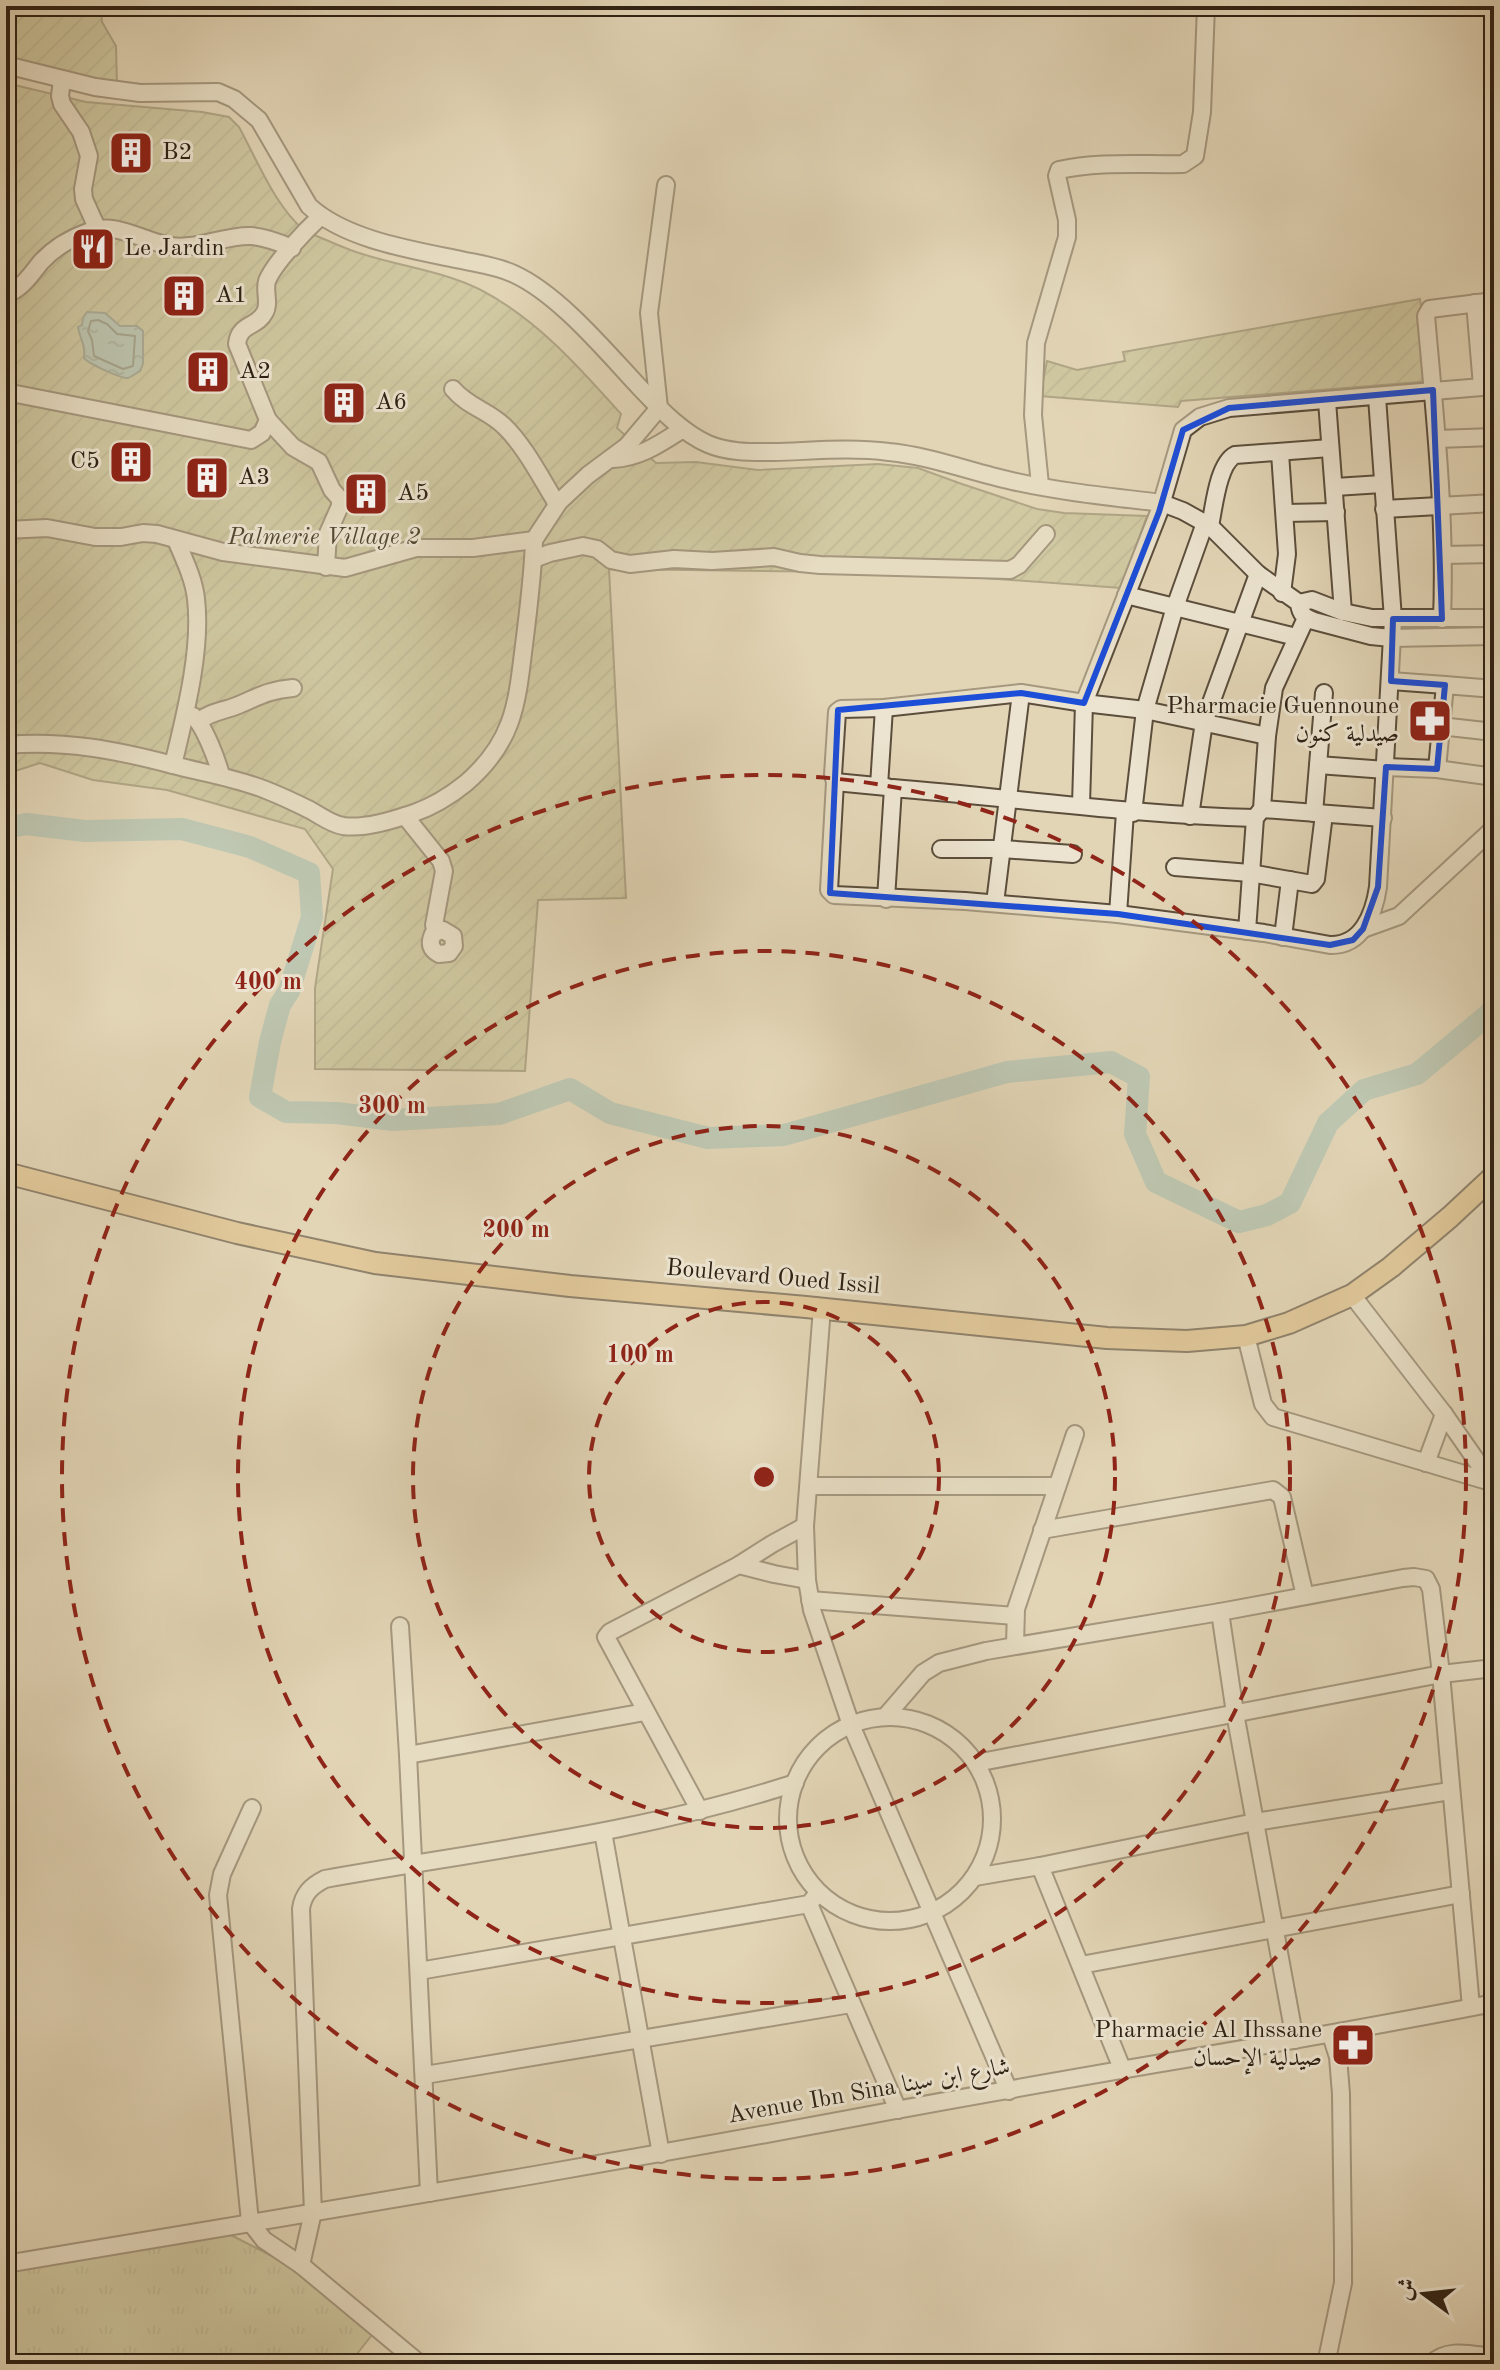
<svg xmlns="http://www.w3.org/2000/svg" width="1500" height="2370" viewBox="0 0 1500 2370" font-family="'Old Standard TT',Amiri,serif">
	<style>
		.grass { fill: url(#grass-tufts); stroke: #746e4e; stroke-width: 2 }
		.garden { fill: url(#garden-furrows); stroke: #746e4e; stroke-width: 2 }
		.water { fill: url(#water-ripples); stroke: #6c7c71; stroke-width: 2 }
		.lines { fill: none; stroke-linecap: round; stroke-linejoin: round }
		.shore { stroke: #626d62; stroke-width: 2 }
		.river { stroke: #95b9af; stroke-width: 22 }
		.minor-casing { stroke: #5b4e3c; stroke-width: 20 }
		.major-casing { stroke: #2e2114; stroke-width: 24 }
		.minor { stroke: #ece4d0; stroke-width: 16 }
		.major { stroke: #e1ba7b; stroke-width: 20 }
		.marked { fill: none; stroke: #1d4ed8; stroke-width: 6; stroke-linejoin: round }
		.ring { fill: none; stroke: #8f2418; stroke-width: 4; stroke-dasharray: 14 10 }
		.labels { text-anchor: middle; dominant-baseline: central; stroke-width: 6; stroke-linejoin: round; paint-order: stroke }
		.poi-label { font-size: 24px; fill: #2e2114; stroke: #ece4d0; text-anchor: start }
		.park-label { font-size: 24px; font-style: italic; fill: #514831; stroke: #ece4d0 }
		.street-label { font-size: 24px; fill: #2e2114; stroke: #ece4d0 }
		.centre { fill: #8f2418; stroke: #ece4d0; stroke-width: 4 }
		.ring-label { font-size: 24px; text-anchor: middle; font-weight: bold; fill: #8f2418; stroke: #ece4d0; stroke-width: 6; stroke-linejoin: round; paint-order: stroke }
	</style>
	<defs>
		<pattern id="grass-tufts" width="24" height="20" patternUnits="userSpaceOnUse" patternTransform="scale(2)"><rect width="24" height="20" fill="#babb89"/><path d="M3 7l-1-3M5 7V3M7 7l1-3M15 17l-1-3M17 17v-4M19 17l1-3" fill="none" stroke="#a0a075"/></pattern>
		<pattern id="garden-furrows" width="10" height="10" patternUnits="userSpaceOnUse" patternTransform="scale(2)"><rect width="10" height="10" fill="#babb89"/><path d="M-1 1l2-2M0 10L10 0M9 11l2-2" fill="none" stroke="#a0a075"/></pattern>
		<pattern id="water-ripples" width="26" height="14" patternUnits="userSpaceOnUse" patternTransform="scale(2)"><rect width="26" height="14" fill="#95b9af"/><path d="M2 4q2-2 4 0t4 0M15 11q2-2 4 0t4 0" fill="none" stroke="#7a968d"/></pattern>
	</defs>
	<rect width="100%" height="100%" fill="#e2d5b6"/>
	<filter id="stains"><feTurbulence type="fractalNoise" baseFrequency=".0025" numOctaves="4"/><feColorMatrix values="0 0 0 0 .2 0 0 0 0 .09 0 0 0 0 .02 0 0 0 .5 -.17"/></filter>
	<radialGradient id="worn" r=".72"><stop offset=".6" stop-color="#630" stop-opacity="0"/><stop offset="1" stop-color="#630" stop-opacity=".3"/></radialGradient>
	<path class="grass" d="M221 2230 309 2275 375 2331 349 2364H6V2263Z"/>
	<g class="garden">
		<path d="M6 6H101L102 22 116 46 117 88 6 62Z"/>
		<path d="M6 83 86 102 202 112 229 117 239 127C257 160 276 208 305 231 322 238 339 246 356 252 397 266 440 270 479 289 536 318 579 367 621 414L617 428 656 463 696 462 758 470 878 464 918 468 959 483 1037 509 1064 513 1147 516 1121 588 916 573 609 569 626 898 538 900 525 1071 315 1069V988L333 869 305 829 167 790 93 780 40 763 6 774Z"/>
		<path d="M1420 299 1432 381 1181 401 1178 407 1040 396 1047 361 1077 370 1125 361 1123 352Z"/>
	</g>
	<path class="water" d="M87 312 105 313 120 326H137L143 331V364L140 371C138 372 131 377 128 378 122 379 89 364 84 358 86 344 80 340 78 327L82 325 83 318Z"/>
	<g class="lines">
		<path class="shore" d="M98 320 107 324 117 334 135 336 133 366 123 369 94 356 92 340 88 331 91 321Z"/>
		<path class="river" d="M6 828 26 824 85 831 182 829 250 847 309 873 312 917 289 991 280 1005 270 1042 260 1097 286 1112 337 1113 393 1120 499 1114 570 1089 610 1113 708 1138 784 1135 1007 1072 1111 1062 1139 1077 1135 1134 1156 1182 1239 1222 1267 1215 1290 1203 1328 1123 1364 1090 1417 1074 1489 1014 1494 1007"/>
		<g class="minor-casing">
			<g id="minor">
				<path d="M6 65 95 87 140 93 218 92 234 99 259 120 309 206C346 240 413 250 461 260 479 264 497 266 514 274 560 295 608 354 643 391 662 411 683 433 708 444 729 453 752 452 774 452 812 451 851 447 889 452 930 456 971 472 1012 481 1061 492 1112 497 1162 503L1183 511 1210 526 1258 574 1299 603C1300 614 1304 617 1314 621L1371 636 1391 638 1494 636"/>
				<path d="M62 79 60 96 62 104 81 132 89 156 83 189 84 199 97 228"/>
				<path d="M6 295C23 287 30 276 41 262 53 249 71 238 88 232 116 220 143 242 171 246 198 250 224 235 251 236 265 237 278 242 292 248"/>
				<path d="M1475 303 1482 386"/>
				<path d="M453 389C467 406 489 411 504 426 525 446 542 480 557 504"/>
				<path d="M6 392 251 440 262 433 268 420 237 344C239 323 257 328 265 312 270 303 264 291 267 281 274 263 306 230 321 216"/>
				<path d="M1327 401 1343 612"/>
				<path d="M268 420 293 447 319 462 332 490 340 499V506L328 533 326 567"/>
				<path d="M1437 439 1494 437"/>
				<path d="M1280 453 1287 554 1282 593"/>
				<path d="M613 459C640 458 661 443 683 429"/>
				<path d="M1040 485 1033 415 1036 343 1067 237V220L1057 176 1059 170C1099 161 1143 165 1183 164L1195 156 1202 112 1206 6"/>
				<path d="M1335 487 1382 484"/>
				<path d="M1384 509 1494 503"/>
				<path d="M1285 513 1336 512"/>
				<path d="M1210 526C1214 507 1218 464 1235 455L1330 448"/>
				<path d="M6 530 47 528 95 537H121L143 533 157 534 223 552 345 568 416 548H473L534 540 559 502 588 475 627 446 659 408 649 313 666 185"/>
				<path d="M1444 555 1494 554"/>
				<path d="M534 559 550 553 583 546 597 549 611 560 630 564 674 559 712 561 774 557 800 563 820 565 1010 570 1019 565 1046 534"/>
				<path d="M1126 595 1296 637"/>
				<path d="M1299 603 1312 600 1343 612 1372 618H1494"/>
				<path d="M1442 619C1446 518 1435 417 1426 316L1430 309 1494 301"/>
				<path d="M1391 681 1445 685"/>
				<path d="M193 716C204 725 217 760 221 775"/>
				<path d="M199 721C210 712 223 711 236 706 258 697 268 690 293 688"/>
				<path d="M1440 726 1494 732"/>
				<path d="M1267 736 1145 710 1084 703 1021 693 884 708 841 709 837 712 833 775 835 782 829 890 834 895 965 901 1118 914 1264 933 1330 945C1362 946 1374 914 1378 887L1393 619 1377 397"/>
				<path d="M6 745C65 740 116 750 173 765 204 773 236 778 266 790 281 796 296 803 310 810 321 816 331 824 343 826 365 829 393 820 414 813 434 806 450 796 466 783 517 739 517 699 525 637 529 604 533 573 534 540"/>
				<path d="M173 765C185 715 202 650 196 599 194 579 184 559 176 540"/>
				<path d="M1318 765 1386 770"/>
				<path d="M1386 767 1437 769 1445 685 1494 689"/>
				<path d="M1437 769 1494 777"/>
				<path d="M835 782 887 787"/>
				<path d="M879 786 884 708"/>
				<path d="M1081 805 1084 703 1159 512 1183 430 1200 417 1229 408 1494 386"/>
				<path d="M1262 809 1383 818"/>
				<path d="M1133 813 1145 710 1175 607 1205 523"/>
				<path d="M1314 813 1324 693"/>
				<path d="M405 816 441 861 444 871 434 925 437 932 433 934C429 943 430 949 439 954L449 953 454 946 453 936 443 930 437 932"/>
				<path d="M1190 816 1204 722 1258 574"/>
				<path d="M941 849H1002L1073 854"/>
				<path d="M1175 867 1250 873 1312 884 1316 879 1324 814"/>
				<path d="M886 899 893 788C1014 798 1134 815 1255 818"/>
				<path d="M995 903 1021 693"/>
				<path d="M1118 914 1125 812"/>
				<path d="M1363 929 1399 916 1494 828"/>
				<path d="M1247 931 1255 818 1262 809 1267 736 1274 688 1306 618"/>
				<path d="M1283 937 1290 880"/>
				<path d="M1352 1295 1444 1414 1492 1483"/>
				<path d="M822 1308 805 1526 807 1580 812 1610 851 1725 1009 2091"/>
				<path d="M1246 1336 1263 1404 1273 1417 1494 1483"/>
				<path d="M1426 1463 1444 1414"/>
				<path d="M809 1486H1057"/>
				<path d="M1042 1530 1273 1490 1282 1497 1305 1596"/>
				<path d="M739 1565 774 1574 807 1580"/>
				<path d="M810 1600 1015 1616"/>
				<path d="M1220 1612 1235 1713 1295 2040"/>
				<path d="M400 1626 408 1755"/>
				<path d="M1015 1645 1016 1609 1075 1434"/>
				<path d="M885 1717 923 1673 939 1663 986 1651 1220 1612 1403 1578 1414 1577 1426 1579 1431 1589 1441 1674 1471 2007"/>
				<circle cx="890" cy="1819" r="102"/>
				<path d="M976 1763 1441 1674 1494 1668"/>
				<path d="M700 1811 606 1637 610 1632 739 1565 772 1544 805 1526"/>
				<path d="M603 1832 661 2154"/>
				<path d="M1040 1866 1123 2071"/>
				<path d="M975 1877 1040 1866 1255 1822 1450 1791"/>
				<path d="M809 1904 898 2110"/>
				<path d="M1081 1965 1461 1894"/>
				<path d="M419 1971 809 1904 818 1893"/>
				<path d="M425 2075 851 2004"/>
				<path d="M429 2193 408 1755 645 1712"/>
				<path d="M250 2222 218 1895 222 1874 252 1808"/>
				<path d="M250 2222 264 2240 301 2265 420 2364"/>
				<path d="M6 2264C303 2214 600 2166 896 2110 1095 2073 1295 2042 1494 2003"/>
				<path d="M301 2265 313 2212 301 1909C303 1894 311 1886 325 1879 482 1851 642 1833 795 1783"/>
				<path d="M1326 2364 1343 2283V2249L1341 2094 1338 2057 1331 2035"/>
				<path d="M1431 2364C1448 2347 1472 2355 1494 2357"/>
			</g>
		</g>
		<g class="major-casing">
			<path id="major" d="M6 1173 237 1233 375 1263 570 1286 806 1307 1107 1338 1187 1341 1246 1336 1289 1323 1352 1295 1391 1267 1450 1217 1494 1176"/>
		</g>
		<use href="#minor" class="minor"/>
		<use href="#major" class="major"/>
	</g>
	<path d="M0 0H1500V2370H0ZM1433 390 1442 619H1393L1391 681 1445 685 1437 769 1386 767 1378 887 1363 929 1353 940 1330 945 1118 914 830 893 838 710 1021 693 1084 703 1159 512 1183 430 1229 408Z" fill="#e2d5b6" fill-opacity=".55" fill-rule="evenodd"/>
	<path class="marked" d="M1433 390 1442 619H1393L1391 681 1445 685 1437 769 1386 767 1378 887 1363 929 1353 940 1330 945 1118 914 830 893 838 710 1021 693 1084 703 1159 512 1183 430 1229 408Z"/>
	<g class="ring">
		<circle cx="764" cy="1477" r="175"/>
		<circle cx="764" cy="1477" r="351"/>
		<circle cx="764" cy="1477" r="526"/>
		<circle cx="764" cy="1477" r="702"/>
	</g>
	<defs>
		<g id="building-square" transform="scale(2.3)"><rect x="-9" y="-9" width="18" height="18" rx="4" fill="#8f2418" stroke="#ece4d0"/><path d="M-4-6H4V6H1V3H-1V6H-4ZM-2.5-4.3h1.7v1.8h-1.7ZM.8-4.3h1.7v1.8H.8ZM-2.5-1h1.7V.8h-1.7ZM.8-1h1.7V.8H.8Z" fill="#fff"/></g>
		<g id="restaurant-square" transform="scale(2.3)"><rect x="-9" y="-9" width="18" height="18" rx="4" fill="#8f2418" stroke="#ece4d0"/><path d="M-5-6h1v4h1v-4h1v4h1v-4h1v5L-1.5 .5V6h-2V.5L-5-1ZM5-6V6H3V1.5H1.5Q1.5-4 5-6Z" fill="#fff"/></g>
		<g id="pharmacy-square" transform="scale(2.3)"><rect x="-9" y="-9" width="18" height="18" rx="4" fill="#8f2418" stroke="#ece4d0"/><path d="M-2-6h4v4h4v4h-4v4h-4v-4h-4v-4h4Z" fill="#fff"/></g>
	</defs>
	<g fill-rule="evenodd">
		<use href="#building-square" x="131" y="153"/>
		<use href="#restaurant-square" x="93" y="249"/>
		<use href="#building-square" x="184" y="296"/>
		<use href="#building-square" x="208" y="372"/>
		<use href="#building-square" x="344" y="403"/>
		<use href="#building-square" x="131" y="462"/>
		<use href="#building-square" x="207" y="478"/>
		<use href="#building-square" x="366" y="494"/>
		<use href="#pharmacy-square" x="1430" y="721"/>
		<use href="#pharmacy-square" x="1353" y="2045"/>
	</g>
	<g class="labels">
		<g class="poi-label">
			<text x="162" y="153">B2</text>
			<text x="124" y="249">Le Jardin</text>
			<text x="215" y="296">A1</text>
			<text x="239" y="372">A2</text>
			<text x="375" y="403">A6</text>
			<text x="100" y="462" text-anchor="end">C5</text>
			<text x="238" y="478">A3</text>
			<text x="397" y="494">A5</text>
			<text x="1399" y="707" text-anchor="end">Pharmacie Guennoune<tspan x="1399" dy="28">صيدلية كنون</tspan></text>
			<text x="1322" y="2031" text-anchor="end">Pharmacie Al Ihssane<tspan x="1322" dy="28">صيدلية الإحسان</tspan></text>
		</g>
		<g class="park-label">
			<text x="324" y="538">Palmerie Village 2</text>
		</g>
		<g class="street-label">
			<text transform="translate(773 1278) rotate(5)">Boulevard Oued Issil</text>
			<text transform="translate(869 2092) rotate(-10)">Avenue Ibn Sina شارع ابن سينا</text>
		</g>
	</g>
	<circle cx="764" cy="1477" r="12" class="centre"/>
	<g class="ring-label">
		<text x="268" y="989">400 m</text>
		<text x="392" y="1113">300 m</text>
		<text x="516" y="1237">200 m</text>
		<text x="640" y="1362">100 m</text>
	</g>
	<rect width="1500" height="2370" fill="none" stroke="#e2d5b6" stroke-width="32"/>
	<rect x="8" y="8" width="1484" height="2354" fill="none" stroke="#2e2114" stroke-width="4"/>
	<rect x="16" y="16" width="1468" height="2338" fill="none" stroke="#2e2114" stroke-width="2"/>
	<g transform="translate(1424 2294) rotate(285)" stroke="#ece4d0" stroke-width="6" paint-order="stroke">
	<path d="M0-6L14 30L0 20L-14 30Z" fill="#2e2114"/>
	<text y="-12" font-size="22" font-weight="bold" text-anchor="middle" fill="#2e2114">ش</text>
	</g>
	<rect width="100%" height="100%" filter="url(#stains)"/>
	<rect width="100%" height="100%" fill="url(#worn)"/>
</svg>
